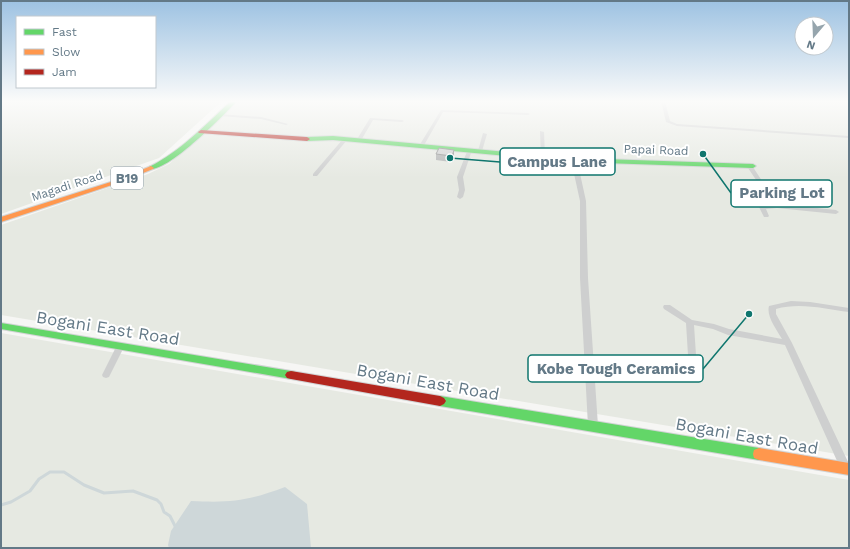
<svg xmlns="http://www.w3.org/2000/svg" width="850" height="549" viewBox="0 0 850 549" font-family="'Work Sans',sans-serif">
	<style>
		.green { fill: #e6e9e2 }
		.water { fill: #ced7d9 }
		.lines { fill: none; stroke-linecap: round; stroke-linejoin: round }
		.stream { stroke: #ced7d9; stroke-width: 3 }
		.fast-casing { stroke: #d1d3d4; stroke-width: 2 }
		.slow-casing { stroke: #d1d3d4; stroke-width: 2 }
		.jam-casing { stroke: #d1d3d4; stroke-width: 2 }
		.street { fill: #cecfcf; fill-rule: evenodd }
		.fast { fill: #63d668; fill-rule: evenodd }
		.slow { fill: #ff974d; fill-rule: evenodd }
		.jam { fill: #b3261e; fill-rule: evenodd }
		.wall { fill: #b3b5b5 }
		.shaded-wall { fill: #929393 }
		.building { fill: #d0d2d2; stroke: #929393 }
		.labels { text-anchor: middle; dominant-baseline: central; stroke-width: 4; stroke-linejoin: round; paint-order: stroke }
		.far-street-label { font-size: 12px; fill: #637987; stroke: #fff }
		.shield { fill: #fff; stroke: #92a1ab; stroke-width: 1 }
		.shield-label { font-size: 13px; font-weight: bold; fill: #637987 }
		.near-street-label { font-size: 17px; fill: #637987; stroke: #fff }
		.leader { fill: none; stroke: #0f766e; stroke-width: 1.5 }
		.callout-dot { fill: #0f766e; stroke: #fff; stroke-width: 1.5 }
		.callout { fill: #fff; stroke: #0f766e; stroke-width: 1.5 }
		.callout-label { font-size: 15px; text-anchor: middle; font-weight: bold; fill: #637987 }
	</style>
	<rect width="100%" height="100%" fill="#f6f6f4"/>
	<g class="green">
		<path d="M1 101H222L159 158 1 214Z"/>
		<path d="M239 101H849V456L1 315V225L148 174 169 164Z"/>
		<path d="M1 333 849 480V548H1Z"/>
	</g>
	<path class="water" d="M285 487 307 504 311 548H169L168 545 171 531 191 501C231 503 248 501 285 487Z"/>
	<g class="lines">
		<path class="stream" d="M1 505 11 502 30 491 39 479 50 472H64L84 485 104 493 133 491 157 500 161 504 164 512 170 516 175 526"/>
		<g class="fast-casing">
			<g id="fast">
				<path d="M231 101H237C223 116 168 172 149 169V167C181 151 205 125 231 101Z"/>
				<path d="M333 136 574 158 753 164 756 166 753 168 574 162 333 140 307 141 304 139 307 137Z"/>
				<path d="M1 323 291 371 295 372 297 375 295 378 291 379 1 329Z"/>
				<path d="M440 396 759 448 764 450 765 454 764 458 759 460 440 406 436 404 434 401 436 398Z"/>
			</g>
		</g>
		<g class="slow-casing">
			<g id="slow">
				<path d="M151 166 154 168 153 169 121 182 1 222V217L117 180Z"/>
				<path d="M759 448 849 463V475L759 460 754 458 753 454 754 450Z"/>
			</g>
		</g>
		<g class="jam-casing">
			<g id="jam">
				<path d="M201 130 307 137 310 139 307 141 199 133 198 132Z"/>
				<path d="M291 371 440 396 444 398 446 401 444 404 440 406 291 379 287 378 285 375 287 372Z"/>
			</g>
		</g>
		<g class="street">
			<path d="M661 101H665L670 121 677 124 849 136V138L677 126 666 122Z"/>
			<path d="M441 110 528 113 530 114 528 115 443 112 423 147H419V146Z"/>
			<path d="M218 114 261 117 288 124 286 125 261 119 220 116H218Z"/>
			<path d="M370 118 402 120 404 121 402 122 373 120 360 142H356V141Z"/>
			<path d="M540 131 544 132 545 157 543 158 541 157Z"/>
			<path d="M483 133 487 134 482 151 480 152 478 151Z"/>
			<path d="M343 139 347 140 317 176H313V174Z"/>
			<path d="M468 149 472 150 463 177 465 190 463 197 460 199 457 197 459 190 457 177Z"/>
			<path d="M574 158 577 160 586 201 588 278 598 426 596 429 593 430 590 429 588 426 580 278V201L571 160Z"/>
			<path d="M749 163 751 164 764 184 823 191 826 193 823 195 767 187 779 204 836 210 839 212 836 214 777 208 766 209 769 216 768 217H764L759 207 760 206 773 205 746 165Z"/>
			<path d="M791 301 810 302 849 308V312C825 309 800 302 776 309V314L792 343 849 464V472L846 474 842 472 785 345 728 335 713 329 694 325 696 355 693 362 683 370 680 371 673 368 661 369 648 365C643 369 640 375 633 373L632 371 643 359 646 358 661 363 674 362 679 364 686 358 688 355 686 323 664 309 663 307 664 305H670L692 320 714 324 729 329 782 339C777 330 766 316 769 306Z"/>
			<path d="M120 344 123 345 124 347 109 377 106 378 103 377 102 375 117 345Z"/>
		</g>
		<use href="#fast" class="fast"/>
		<use href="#slow" class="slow"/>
		<use href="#jam" class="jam"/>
	</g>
	<path class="wall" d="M436 154 454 156 451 162 436 160Z"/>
	<path class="shaded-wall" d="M454 150V156L451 162 452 156Z"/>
	<path class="building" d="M439 148 454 150 452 156 436 154Z"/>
	<linearGradient id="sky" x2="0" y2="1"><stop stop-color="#9dc2e2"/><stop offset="0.57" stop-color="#fbfbfa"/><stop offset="1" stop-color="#fbfbfa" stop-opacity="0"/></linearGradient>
	<rect width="850" height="178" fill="url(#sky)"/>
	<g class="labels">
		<g class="far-street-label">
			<text transform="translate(656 150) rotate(2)">Papai Road</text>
			<text transform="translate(67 186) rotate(-18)">Magadi Road</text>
		</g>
		<rect class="shield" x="111" y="167" width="32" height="22" rx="3"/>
		<g class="shield-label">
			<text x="127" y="178">B19</text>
		</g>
		<g class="near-street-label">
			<text transform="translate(108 328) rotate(9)">Bogani East Road</text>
			<text transform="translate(428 382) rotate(10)">Bogani East Road</text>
			<text transform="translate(747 436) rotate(10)">Bogani East Road</text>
		</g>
	</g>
	<path class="leader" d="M450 158L500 162M703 154L731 193M749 314L703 369"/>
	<g class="callout-dot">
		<circle cx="450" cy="158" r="4"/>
		<circle cx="703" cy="154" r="4"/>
		<circle cx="749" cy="314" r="4"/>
	</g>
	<g class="callout">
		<rect x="500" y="148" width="115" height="27" rx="4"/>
		<rect x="731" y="180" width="101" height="27" rx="4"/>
		<rect x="528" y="355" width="175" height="27" rx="4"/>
	</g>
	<g class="callout-label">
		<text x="557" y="167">Campus Lane</text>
		<text x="782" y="198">Parking Lot</text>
		<text x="616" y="374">Kobe Tough Ceramics</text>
	</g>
	<rect width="850" height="549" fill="none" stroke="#637987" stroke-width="4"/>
	<rect x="16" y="16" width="140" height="72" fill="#ffffff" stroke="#c1c9cf"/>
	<rect x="24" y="29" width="20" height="6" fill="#63d668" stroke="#c1c9cf"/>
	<text x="52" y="36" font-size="12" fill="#637987">Fast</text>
	<rect x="24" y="49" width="20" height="6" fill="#ff974d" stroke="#c1c9cf"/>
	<text x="52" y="56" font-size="12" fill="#637987">Slow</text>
	<rect x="24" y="69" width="20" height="6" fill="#b3261e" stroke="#c1c9cf"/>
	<text x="52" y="76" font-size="12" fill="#637987">Jam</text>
	<g transform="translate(814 36) rotate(199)"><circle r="19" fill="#ffffff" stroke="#c1c9cf"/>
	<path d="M0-3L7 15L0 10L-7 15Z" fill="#96a5ad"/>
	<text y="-6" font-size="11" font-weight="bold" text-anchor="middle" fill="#637987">N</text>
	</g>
</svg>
